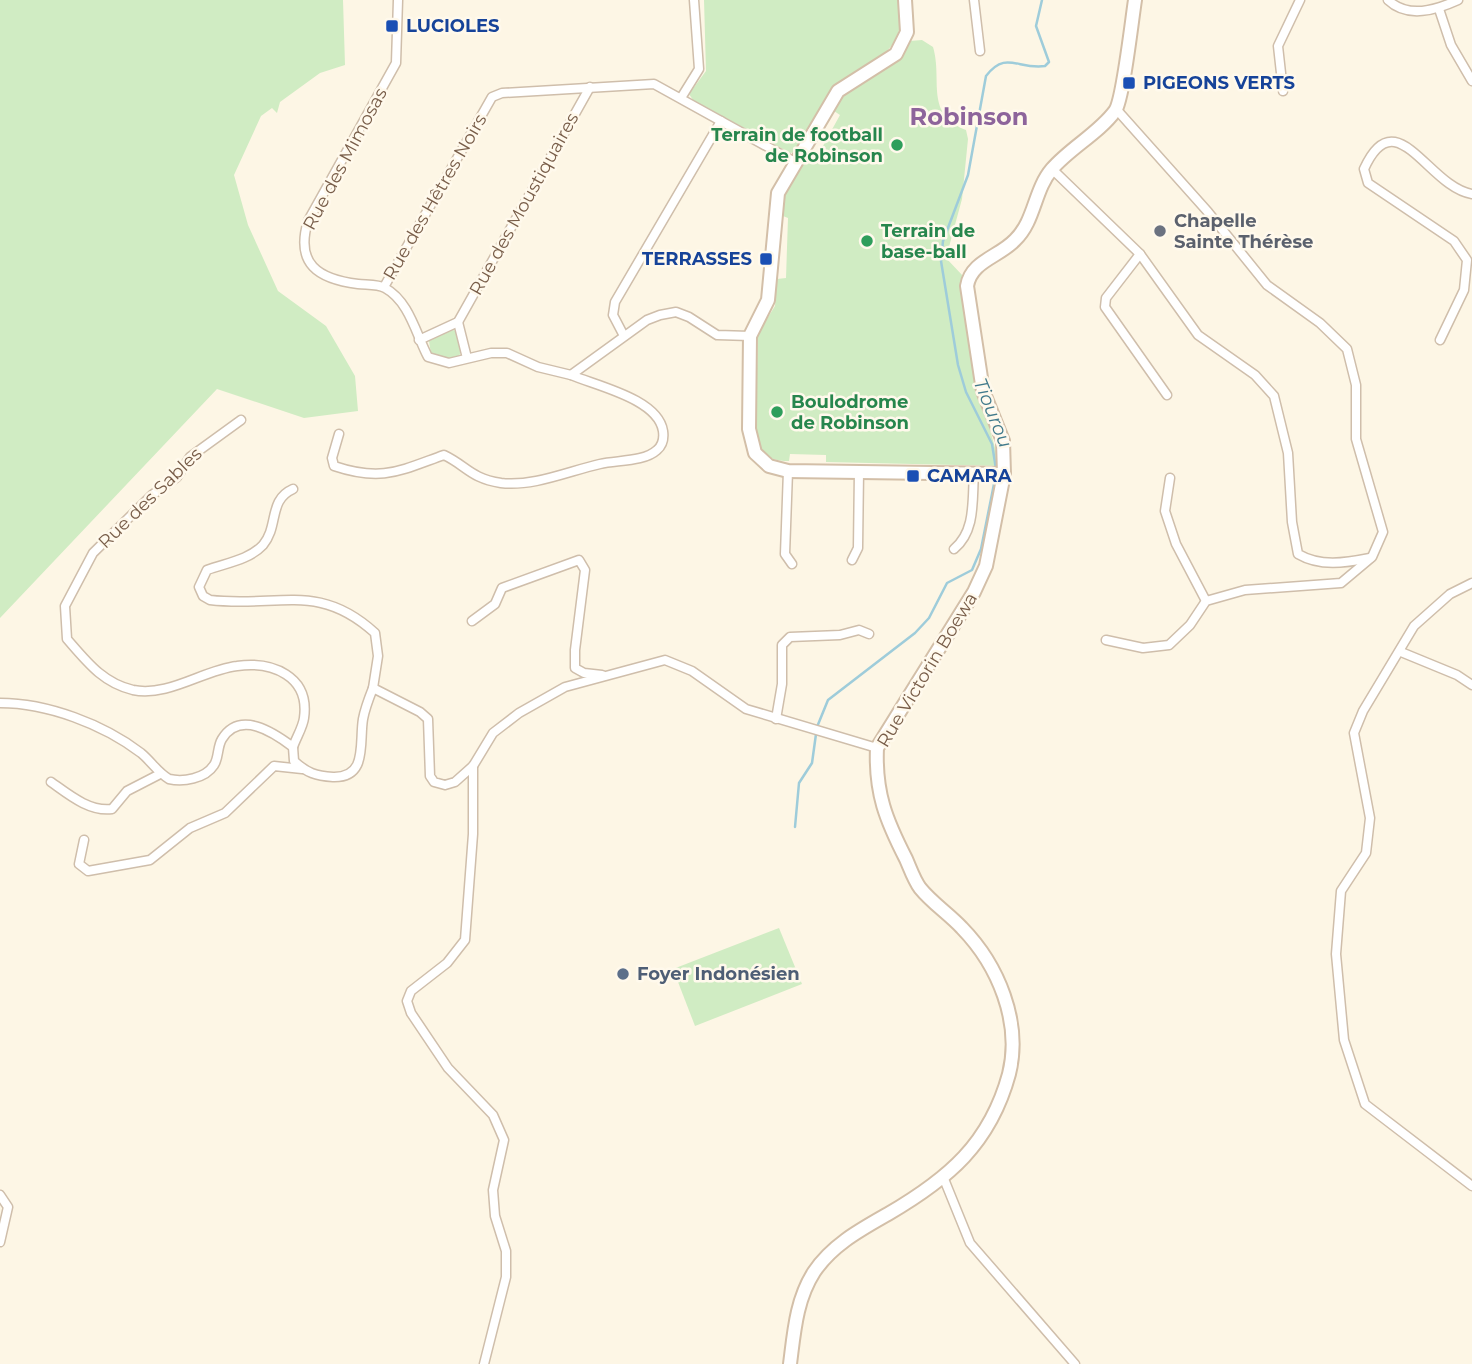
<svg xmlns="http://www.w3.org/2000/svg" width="1472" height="1364" viewBox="0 0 1472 1364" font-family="Montserrat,sans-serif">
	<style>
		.green { fill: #d0ecc3 }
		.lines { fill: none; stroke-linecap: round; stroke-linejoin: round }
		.stream { stroke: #9eccda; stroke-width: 2.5 }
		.street-casing { stroke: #cfbeab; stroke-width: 11 }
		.secondary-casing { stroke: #d3bfa8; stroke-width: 16 }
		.street { stroke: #fff; stroke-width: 8 }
		.secondary { stroke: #fff; stroke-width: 12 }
		.transit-dot { fill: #1a4fb4; stroke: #fff9ec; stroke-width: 2.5 }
		.leisure-dot { fill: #2e9e5b; stroke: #fff9ec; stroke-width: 2.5 }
		.worship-dot { fill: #6b7280; stroke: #fff9ec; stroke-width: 2.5 }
		.service-dot { fill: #5c6f8a; stroke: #fff9ec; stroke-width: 2.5 }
		.labels { text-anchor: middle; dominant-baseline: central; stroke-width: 5; stroke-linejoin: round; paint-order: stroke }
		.transit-label { font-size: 18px; font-weight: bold; fill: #164399; stroke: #fff9ec; text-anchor: start }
		.leisure-label { font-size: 18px; font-weight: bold; fill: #27864d; stroke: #fff9ec; text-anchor: start }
		.street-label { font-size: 18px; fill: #785d49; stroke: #fff9ec }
		.worship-label { font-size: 18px; font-weight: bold; fill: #5b616d; stroke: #fff9ec; text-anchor: start }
		.service-label { font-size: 18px; font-weight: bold; fill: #4e5e75; stroke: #fff9ec; text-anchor: start }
		.water-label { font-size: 19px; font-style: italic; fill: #417a8c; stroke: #fff9ec }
		.district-label { font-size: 24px; font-weight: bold; fill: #8d649b; stroke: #fff9ec }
	</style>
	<rect width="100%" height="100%" fill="#fdf6e5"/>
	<g class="green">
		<path d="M0 0H343L345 65 320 73 280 102 277 113 272 108 261 116 234 175 248 225 278 291 326 326 355 376 358 411 304 418 217 389 0 618Z"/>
		<path d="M704 0H901C905 62 871 53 836 88 818 105 808 130 796 152L790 153 693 100 689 94 706 71Z"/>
		<path d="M922 40 933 47C943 80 924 114 966 130L968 139 962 199 946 258 963 276 976 379 1000 466 826 462V455L790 454 789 461C771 461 764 456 755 441L758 333 775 306 777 279 786 278 788 218 778 214 780 200 808 150 818 155 840 115 831 109 844 92 910 41Z"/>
		<path d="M453 330 456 331 461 350 459 357 444 360 431 354 429 341Z"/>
		<path d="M779 928 802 984 695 1026 673 969Z"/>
	</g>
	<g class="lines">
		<g class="stream">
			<path d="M996 469 992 444 966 392 958 365 941 261 943 241 968 175 986 76C1006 50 1018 70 1045 66L1049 62 1036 26 1042 0"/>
			<path d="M817 727 828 700 915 633 929 618 947 583 972 570 981 549 995 479"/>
			<path d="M795 827 799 783 812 763 816 734"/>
		</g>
		<g class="street-casing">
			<g id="street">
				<path d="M398 0 396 63 308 221C295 264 318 279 358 284 366 285 378 284 385 288 409 301 416 334 428 357L449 363 491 353H507L538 367 571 375 647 320 660 315 676 312 689 317 717 335 750 336"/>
				<path d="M974 0 980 51"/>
				<path d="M1388 0C1408 19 1436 10 1458 0"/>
				<path d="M1439 9 1451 45 1472 81"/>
				<path d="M1283 91 1278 46 1300 0"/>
				<path d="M681 98 699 69 694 0"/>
				<path d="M1052 169 1140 254 1198 335 1255 375 1274 396 1288 453 1292 522 1298 554C1320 567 1345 563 1370 558"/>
				<path d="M1140 254 1106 298 1105 307 1167 395"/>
				<path d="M384 287 492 97 502 93 654 84 795 162"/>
				<path d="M458 322 467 358"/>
				<path d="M624 336 613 315 615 302 721 121"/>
				<path d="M419 340 458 322 590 87"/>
				<path d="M1440 340 1464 290 1467 260 1454 241 1368 183 1364 169C1396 98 1428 187 1472 194"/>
				<path d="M241 420 190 457 177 477 152 495 93 553 65 606 67 639C87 662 103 683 133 690 169 697 203 670 237 666 272 661 310 676 304 718 303 727 296 738 293 747"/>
				<path d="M339 434 332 458 334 466C382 482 399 471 444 455 467 466 470 478 501 483 533 487 569 471 600 464 617 460 644 462 657 450 663 445 664 438 663 431 658 399 597 386 571 375"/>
				<path d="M788 471 785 554 792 564"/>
				<path d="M1170 478 1165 511 1176 544 1206 601"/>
				<path d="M293 489C268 500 279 526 263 545 249 560 226 563 207 570L199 587 203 596 210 600C278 608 318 581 375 633L378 656 373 688"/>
				<path d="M954 549C976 531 972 500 974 474"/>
				<path d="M852 560 858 548 859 471"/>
				<path d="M1472 583 1450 594 1414 626 1363 711 1354 733 1370 818 1366 853 1341 891 1336 954 1344 1040 1365 1104 1472 1186"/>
				<path d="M472 621 495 604 502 588 579 560 585 570 575 650V668L584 673 602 675"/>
				<path d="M1106 640 1143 648 1169 645 1190 625 1206 601 1245 590 1341 583 1372 557 1383 532 1356 439V385L1347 349 1320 323 1267 285 1208 212 1117 110"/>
				<path d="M1401 652 1457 675 1472 685"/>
				<path d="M0 703C47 703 103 724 141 753 151 761 157 772 169 779 183 782 205 779 214 765 219 758 217 747 222 739 240 710 273 732 293 747L294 761C307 773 316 776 333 777 368 778 359 743 363 719 365 708 369 698 373 688L420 712 428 719 430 776 434 782 445 785 455 782 473 766 493 733 519 713 565 687 665 660 692 671 746 709 877 748"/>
				<path d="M776 719 782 684V645L790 637 840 635 859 630 869 634"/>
				<path d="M473 766V834L465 940 447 963 411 991 407 1001 411 1013 448 1068 493 1115 504 1140 493 1190 495 1216 506 1251V1277L484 1364"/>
				<path d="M51 782C68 794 89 812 112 809L127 791 160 774"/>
				<path d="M84 840 79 864 88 871 150 860 190 828 225 813 274 766 302 769"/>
				<path d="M944 1179 970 1243 1075 1364"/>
				<path d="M0 1195 8 1207 0 1242"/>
			</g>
		</g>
		<g class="secondary-casing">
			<g id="secondary">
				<path d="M905 0 907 32 896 54 838 91 778 193 768 300 750 336 749 429 755 453 769 466 788 471 1004 474"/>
				<path d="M790 1364C794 1333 796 1300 814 1272 832 1245 860 1230 888 1214 948 1179 990 1144 1009 1074 1022 1022 998 965 962 928 949 914 932 903 920 888 914 880 910 868 906 859 886 820 875 793 877 748L974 592 986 566 1004 474 1003 441 983 391 967 286C971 261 999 257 1015 240 1035 221 1034 190 1052 169 1070 148 1099 133 1115 111 1123 100 1132 19 1135 0"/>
			</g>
		</g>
		<use href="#street" class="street"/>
		<use href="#secondary" class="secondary"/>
	</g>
	<g class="transit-dot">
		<rect x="385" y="19" width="14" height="14" rx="3.5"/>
		<rect x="1122" y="76" width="14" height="14" rx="3.5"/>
		<rect x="759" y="252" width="14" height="14" rx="3.5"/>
		<rect x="906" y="469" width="14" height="14" rx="3.5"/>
	</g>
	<g class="leisure-dot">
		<circle cx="897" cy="145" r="7"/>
		<circle cx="867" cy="241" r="7"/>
		<circle cx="777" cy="412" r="7"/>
	</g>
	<circle class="worship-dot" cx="1160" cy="231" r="7"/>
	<circle class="service-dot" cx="623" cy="974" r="7"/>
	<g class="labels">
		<g class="transit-label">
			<text x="406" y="26">LUCIOLES</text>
			<text x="1143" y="83">PIGEONS VERTS</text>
			<text x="752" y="259" text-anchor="end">TERRASSES</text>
			<text x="927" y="476">CAMARA</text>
		</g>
		<g class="leisure-label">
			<text x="883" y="135" text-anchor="end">Terrain de football<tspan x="883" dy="21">de Robinson</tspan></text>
			<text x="881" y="231">Terrain de<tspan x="881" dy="21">base-ball</tspan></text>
			<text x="791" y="402">Boulodrome<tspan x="791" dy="21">de Robinson</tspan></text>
		</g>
		<g class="street-label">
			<text transform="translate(345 159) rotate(-62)">Rue des Mimosas</text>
			<text transform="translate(435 197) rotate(-60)">Rue des Hêtres Noirs</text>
			<text transform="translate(524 204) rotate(-61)">Rue des Moustiquaires</text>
			<text transform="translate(150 498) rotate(-44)">Rue des Sables</text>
			<text transform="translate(927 670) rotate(-59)">Rue Victorin Boewa</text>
		</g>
		<g class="worship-label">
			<text x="1174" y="221">Chapelle<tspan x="1174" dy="21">Sainte Thérèse</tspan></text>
		</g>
		<g class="service-label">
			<text x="637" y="974">Foyer Indonésien</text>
		</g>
		<g class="water-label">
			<text transform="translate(993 413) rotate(68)">Tiourou</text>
		</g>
		<g class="district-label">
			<text x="969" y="116">Robinson</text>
		</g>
	</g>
</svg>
